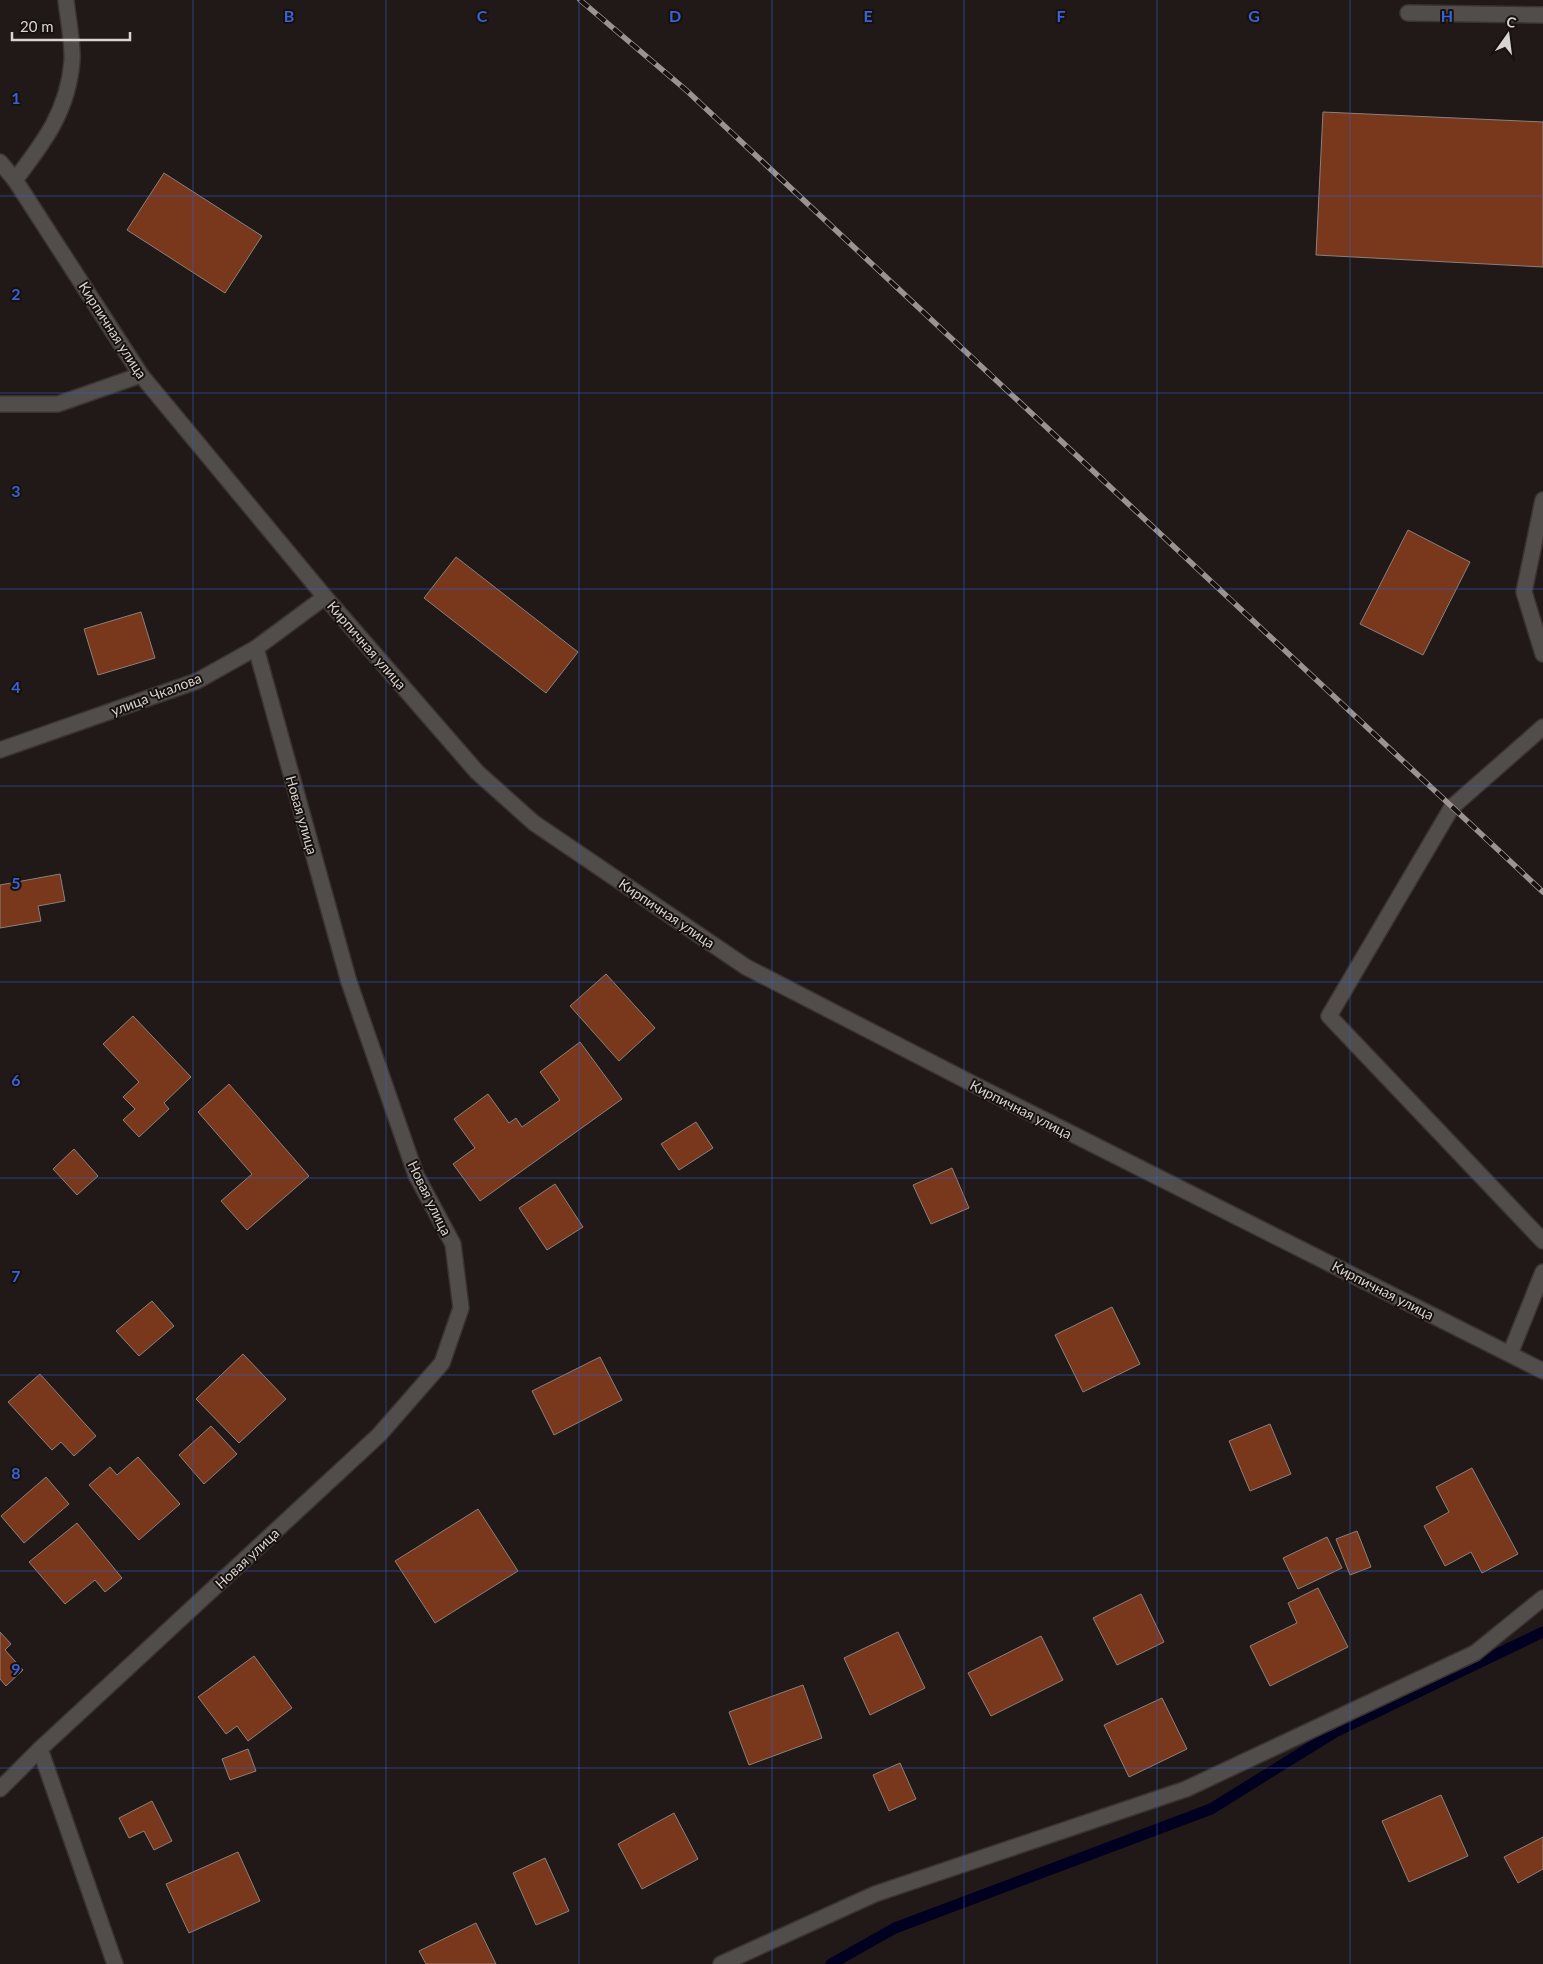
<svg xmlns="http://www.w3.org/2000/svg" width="1543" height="1964" viewBox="0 0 1543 1964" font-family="Lato,sans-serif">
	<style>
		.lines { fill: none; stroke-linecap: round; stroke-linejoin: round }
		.stream { stroke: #010020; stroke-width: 11 }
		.building { fill: #79371c; stroke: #8a817d }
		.minor-casing { stroke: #3b3331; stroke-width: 18 }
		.minor { stroke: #514d4b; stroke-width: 15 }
		.rail-casing { stroke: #9a9392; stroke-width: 5.5 }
		.rail { stroke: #17110e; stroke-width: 4; stroke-dasharray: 11; stroke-linecap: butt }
		.grid { fill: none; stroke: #3962d7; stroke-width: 1; stroke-opacity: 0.55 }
		.labels { text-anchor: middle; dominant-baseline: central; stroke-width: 4; stroke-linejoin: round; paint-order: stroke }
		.street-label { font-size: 14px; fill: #d9d3d2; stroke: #17110e }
		.grid-label { font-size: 16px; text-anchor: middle; font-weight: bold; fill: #3962d7; stroke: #17110e; stroke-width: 4; stroke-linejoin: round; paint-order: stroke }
	</style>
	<rect width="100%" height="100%" fill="#211917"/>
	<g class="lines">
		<path class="stream" d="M831 1964 895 1928 1211 1809 1335 1732 1543 1632"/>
	</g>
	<g class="building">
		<path d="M1323 112 1543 122V267L1316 255Z"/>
		<path d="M164 173 262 236 225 293 127 230Z"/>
		<path d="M1408 530 1470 562 1423 655 1360 624Z"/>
		<path d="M456 557 578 652 546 693 424 598Z"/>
		<path d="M141 612 155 658 98 675 84 629Z"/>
		<path d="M60 874 65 901 38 906 41 921 0 928V885Z"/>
		<path d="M606 974 655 1028 619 1061 570 1006Z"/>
		<path d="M133 1016 191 1077 164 1103 169 1109 139 1137 123 1120 135 1109 123 1097 139 1082 103 1044Z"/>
		<path d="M580 1042 622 1099 480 1201 453 1164 475 1148 454 1119 488 1094 509 1123 516 1118 522 1127 560 1100 540 1072Z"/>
		<path d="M229 1084 309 1176 247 1230 221 1201 252 1174 198 1112Z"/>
		<path d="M696 1122 713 1148 679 1170 661 1144Z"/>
		<path d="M74 1149 98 1176 77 1195 53 1169Z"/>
		<path d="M952 1168 969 1208 931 1224 913 1185Z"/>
		<path d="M555 1184 583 1227 547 1250 519 1208Z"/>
		<path d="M152 1301 174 1326 139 1356 116 1331Z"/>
		<path d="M1112 1307 1140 1364 1083 1392 1055 1335Z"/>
		<path d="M243 1354 286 1399 239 1443 196 1399Z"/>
		<path d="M600 1357 622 1400 554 1435 532 1391Z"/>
		<path d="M40 1374 96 1436 74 1456 61 1442 52 1450 8 1402Z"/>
		<path d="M1270 1424 1291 1474 1250 1491 1229 1441Z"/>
		<path d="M211 1426 237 1454 204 1484 179 1455Z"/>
		<path d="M138 1457 180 1504 139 1540 89 1485 110 1467 117 1475Z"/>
		<path d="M1472 1468 1518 1554 1482 1573 1471 1552 1445 1566 1424 1526 1449 1512 1436 1487Z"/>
		<path d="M46 1477 69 1504 24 1543 1 1516Z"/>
		<path d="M478 1509 518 1571 435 1623 395 1561Z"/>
		<path d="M77 1523 122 1578 105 1592 95 1580 65 1604 29 1562Z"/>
		<path d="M1357 1531 1371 1567 1350 1575 1336 1539Z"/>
		<path d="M1327 1537 1342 1568 1298 1589 1283 1558Z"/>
		<path d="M1318 1588 1348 1647 1270 1686 1250 1646 1297 1623 1288 1603Z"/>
		<path d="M1141 1594 1164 1642 1117 1665 1093 1618Z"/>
		<path d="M0 1632 11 1644 5 1650 23 1670 6 1686 0 1679Z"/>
		<path d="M898 1632 925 1688 870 1715 844 1658Z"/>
		<path d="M1041 1636 1063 1680 991 1716 968 1673Z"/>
		<path d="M254 1656 292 1708 248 1741 237 1726 226 1734 198 1697Z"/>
		<path d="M803 1685 822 1738 749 1765 729 1712Z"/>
		<path d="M1162 1698 1187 1749 1129 1777 1104 1725Z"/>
		<path d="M248 1749 256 1771 230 1780 222 1759Z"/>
		<path d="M900 1763 916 1799 889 1811 873 1775Z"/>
		<path d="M1441 1795 1468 1856 1409 1882 1382 1821Z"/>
		<path d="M152 1801 172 1841 154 1850 144 1831 129 1838 119 1818Z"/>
		<path d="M674 1813 698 1859 642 1889 618 1844Z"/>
		<path d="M1543 1837V1869L1518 1883 1504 1857Z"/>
		<path d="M238 1852 260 1901 189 1933 166 1884Z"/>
		<path d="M545 1858 569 1911 536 1925 513 1873Z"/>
		<path d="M476 1923 496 1964H426L419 1951Z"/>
	</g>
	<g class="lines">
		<g class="minor-casing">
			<g id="minor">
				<path d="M1408 13 1543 15"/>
				<path d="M0 162 15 180 141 375 325 597 477 772 534 823 746 967 979 1087 1543 1371"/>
				<path d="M15 180C44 142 68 111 72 61 73 42 68 20 66 0"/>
				<path d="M0 404H58L141 375"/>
				<path d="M1543 500 1524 592 1543 654"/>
				<path d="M1543 727 1452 807 1329 1016 1543 1241"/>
				<path d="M0 750 197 681 256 648 325 597"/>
				<path d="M1510 1354 1543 1272"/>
				<path d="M40 1749 115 1964"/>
				<path d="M0 1789 40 1749 379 1435 442 1363 461 1308 453 1244 416 1175 349 982 256 648"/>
				<path d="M721 1964 875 1894 1186 1789 1475 1653 1543 1598"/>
			</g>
		</g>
		<use href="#minor" class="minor"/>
		<g class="rail-casing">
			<path id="rail" d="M580 0 686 90 1543 892"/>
		</g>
		<use href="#rail" class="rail"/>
	</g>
	<path class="grid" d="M193 0V1964M386 0V1964M579 0V1964M772 0V1964M964 0V1964M1157 0V1964M1350 0V1964M0 196H1543M0 393H1543M0 589H1543M0 786H1543M0 982H1543M0 1178H1543M0 1375H1543M0 1571H1543M0 1768H1543"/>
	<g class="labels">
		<g class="street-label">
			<text transform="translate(113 330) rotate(57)">Кирпичная улица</text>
			<text transform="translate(367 645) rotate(49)">Кирпичная улица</text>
			<text transform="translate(156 694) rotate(-21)">улица Чкалова</text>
			<text transform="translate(302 815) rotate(74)">Новая улица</text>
			<text transform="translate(667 913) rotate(34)">Кирпичная улица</text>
			<text transform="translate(1021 1109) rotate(27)">Кирпичная улица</text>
			<text transform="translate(430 1198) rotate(64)">Новая улица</text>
			<text transform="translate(1383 1290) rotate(27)">Кирпичная улица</text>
			<text transform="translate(247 1558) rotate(-43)">Новая улица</text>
		</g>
	</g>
	<g class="grid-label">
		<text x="289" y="22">B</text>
		<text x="482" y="22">C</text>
		<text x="675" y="22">D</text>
		<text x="868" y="22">E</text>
		<text x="1061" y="22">F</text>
		<text x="1254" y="22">G</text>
		<text x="1447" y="22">H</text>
		<text x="16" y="104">1</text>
		<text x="16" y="300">2</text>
		<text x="16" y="497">3</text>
		<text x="16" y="693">4</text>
		<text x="16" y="889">5</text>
		<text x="16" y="1086">6</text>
		<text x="16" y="1282">7</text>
		<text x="16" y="1479">8</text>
		<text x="16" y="1675">9</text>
	</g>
	<g transform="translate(1508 35) rotate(14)" stroke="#17110e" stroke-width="4" paint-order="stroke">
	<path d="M0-4L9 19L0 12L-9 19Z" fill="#d9d3d2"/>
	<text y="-8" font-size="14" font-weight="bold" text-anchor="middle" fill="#d9d3d2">С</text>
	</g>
	<path d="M12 32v8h118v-8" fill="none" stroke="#d9d3d2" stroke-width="2.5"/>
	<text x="20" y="32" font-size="15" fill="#d9d3d2" stroke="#17110e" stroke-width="4" paint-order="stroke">20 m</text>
</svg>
